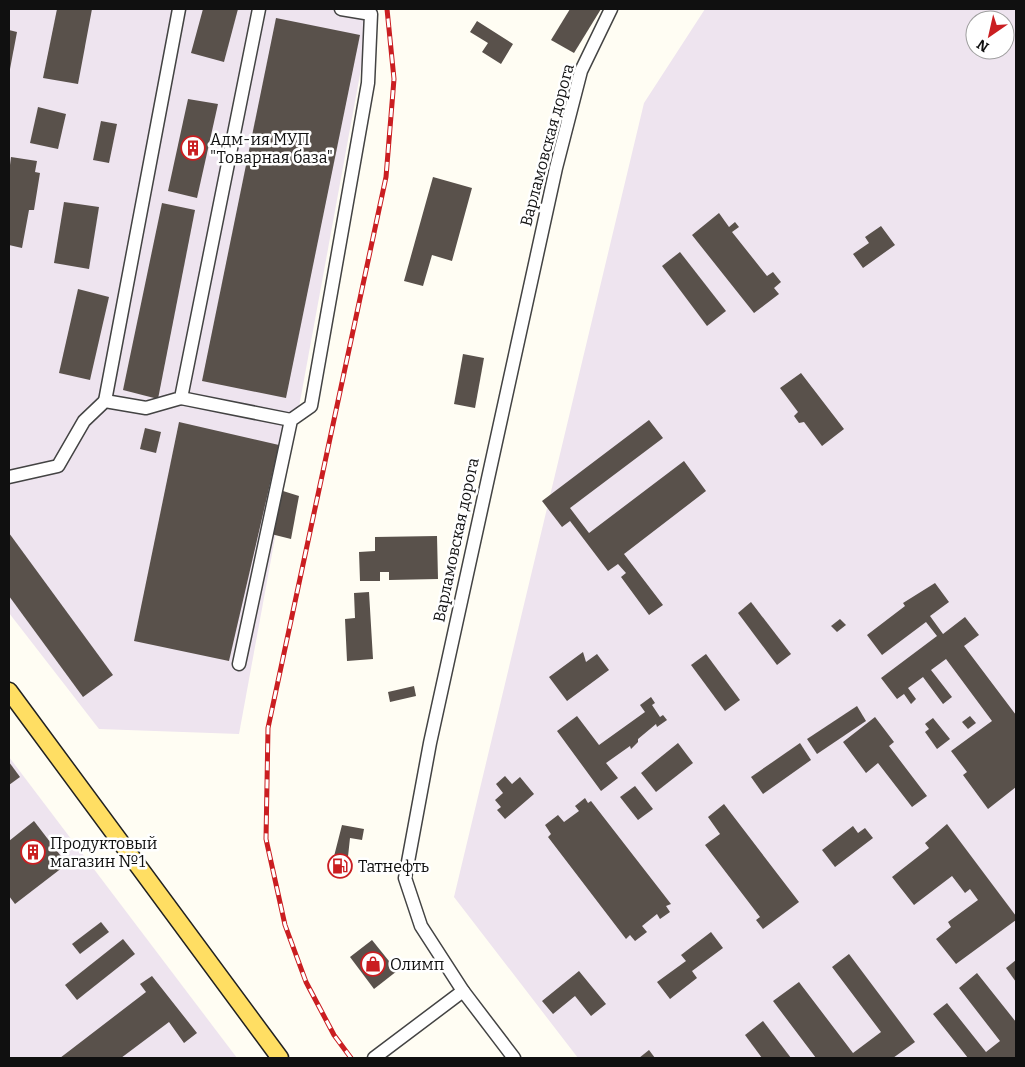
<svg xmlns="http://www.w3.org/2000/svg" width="1025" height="1067" viewBox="0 0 1025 1067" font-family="Bitter,serif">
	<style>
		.industrial { fill: #eee4ef; fill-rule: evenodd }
		.building { fill: #59514b }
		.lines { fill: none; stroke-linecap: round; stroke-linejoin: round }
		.minor-casing { stroke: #434343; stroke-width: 15 }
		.major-casing { stroke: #212121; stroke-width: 19 }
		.minor { stroke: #fff; stroke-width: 12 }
		.major { stroke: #ffde63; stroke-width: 16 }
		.rail-casing { stroke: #ca1e21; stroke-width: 5 }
		.rail { stroke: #fff; stroke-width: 3; stroke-dasharray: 9; stroke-linecap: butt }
		.labels { text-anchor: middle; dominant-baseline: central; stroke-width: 5; stroke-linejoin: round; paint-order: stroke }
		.poi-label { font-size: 16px; fill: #101010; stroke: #fff; text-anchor: start }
		.street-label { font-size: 16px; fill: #101010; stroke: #fff }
	</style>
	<rect width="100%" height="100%" fill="#fffdf3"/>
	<g class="industrial">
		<path d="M9 9H372L239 734 99 729 9 613Z"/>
		<path d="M705 9H1016V1058H578L454 897 644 103ZM975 20H1005V50H975Z"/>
		<path d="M9 757 237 1058H9Z"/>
	</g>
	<g class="building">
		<path d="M57 9H92L78 84 43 78Z"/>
		<path d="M203 9H238L224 62 191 53Z"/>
		<path d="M570 9H601L574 53 551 40Z"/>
		<path d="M276 18 360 35 286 398 202 381Z"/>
		<path d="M477 21 513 44 501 64 482 52 488 43 470 32Z"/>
		<path d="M9 30 17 32 10 69H9Z"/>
		<path d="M188 99 218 104 197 198 168 191Z"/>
		<path d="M38 107 66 114 58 149 30 143Z"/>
		<path d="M101 121 117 124 109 163 93 160Z"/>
		<path d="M11 157 37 161 35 172 40 173 34 210H29L22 248 9 245V173Z"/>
		<path d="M433 177 472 188 452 261 432 255 423 286 404 281Z"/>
		<path d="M64 202 99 207 89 269 54 263Z"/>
		<path d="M162 203 195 210 158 399 123 390Z"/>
		<path d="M719 213 729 227 735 222 739 227 732 232 767 276 773 272 781 282 774 288 779 294 754 313 692 235Z"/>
		<path d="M881 226 895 245 863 268 853 254 869 243 865 237Z"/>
		<path d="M680 252 726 311 707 326 662 266Z"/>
		<path d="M78 289 109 297 90 380 59 373Z"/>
		<path d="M463 354 484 358 475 408 454 404Z"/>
		<path d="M801 373 844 429 822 446 804 422 799 423 794 416 798 412 780 388Z"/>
		<path d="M649 420 663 438 570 508 589 533 684 461 706 491 624 554 663 605 649 615 621 577 626 573 618 564 608 571 570 521 562 527 542 501Z"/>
		<path d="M179 422 279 445 229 661 134 641Z"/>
		<path d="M145 428 161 432 156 453 140 449Z"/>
		<path d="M283 491 299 496 291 539 271 534Z"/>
		<path d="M9 533 113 675 83 697 9 596Z"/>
		<path d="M437 536 438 579 389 580V572H380V581H360L359 552 375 551V537Z"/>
		<path d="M935 583 949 602 930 616 943 634 965 617 979 635 964 646 1016 715V787L988 809 963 775 967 772 951 751 992 721 946 659 931 670 952 697 943 704 923 677 908 688 916 699 911 704 904 694 897 699 881 678 937 636 926 622 882 655 867 635 905 606 903 603Z"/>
		<path d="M369 592 373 659 347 661 345 619 355 618 354 593Z"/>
		<path d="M751 602 791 654 777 665 738 613Z"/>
		<path d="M840 619 846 625 837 632 831 626Z"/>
		<path d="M583 652 586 662 597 654 609 670 567 701 549 677Z"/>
		<path d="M706 654 740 700 725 711 691 665Z"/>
		<path d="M414 686 416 696 390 702 388 692Z"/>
		<path d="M651 697 655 703 652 705 660 717 663 715 667 720 657 727 656 724 638 739V742L631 749 630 746 606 763 618 778 601 791 557 731 577 716 599 745 645 712 640 705Z"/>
		<path d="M857 706 866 721 817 754 807 739Z"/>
		<path d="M970 716 976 723 968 729 962 722Z"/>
		<path d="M875 717 894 742 889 746 927 796 912 807 878 763 866 773 843 742Z"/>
		<path d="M933 718 950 739 937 749 925 732 929 729 925 724Z"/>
		<path d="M678 743 693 763 656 792 641 773Z"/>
		<path d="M800 743 811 760 763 794 751 777Z"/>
		<path d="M9 762 20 777 9 785Z"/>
		<path d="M505 776 512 784 520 777 534 794 505 819 497 810 501 807 495 800 503 793 496 784Z"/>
		<path d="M635 786 653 809 638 820 620 797Z"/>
		<path d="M585 798 588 803 591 801 671 904 666 906 670 912 660 919 657 914 642 926 647 932 635 941 630 935 626 939 548 837 551 834 545 825 558 815 564 822 579 811 575 806Z"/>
		<path d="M724 804 799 902 763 929 756 920 760 917 705 845 720 834 708 817Z"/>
		<path d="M34 821 67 864 15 904 9 896V841Z"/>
		<path d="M947 824 1016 916V920L956 964 936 939 951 927 948 922 978 900 970 889 965 893 952 876 914 905 892 877 929 848 925 843Z"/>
		<path d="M342 825 364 829 362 840 350 838 346 875 330 872Z"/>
		<path d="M853 826 858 833 865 828 873 838 835 867 822 850Z"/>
		<path d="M101 922 109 932 80 954 72 944Z"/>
		<path d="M711 932 723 948 692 971 697 978 670 999 657 982 686 961 681 955Z"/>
		<path d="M123 939 135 954 77 1000 65 985Z"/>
		<path d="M372 940 397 971 374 989 350 957Z"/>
		<path d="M849 954 915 1042 893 1058H816L773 1001 799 982 853 1053 881 1032 832 967Z"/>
		<path d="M1016 960V982L1006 968Z"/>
		<path d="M579 971 606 1004 591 1016 575 996 553 1014 542 1001Z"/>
		<path d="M977 973 1016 1022V1056L1014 1058H968L933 1014 947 1003 986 1052 1000 1041 959 988Z"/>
		<path d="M152 976 197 1033 184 1043 169 1022 121 1058H60L146 992 140 984Z"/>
		<path d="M763 1021 791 1058H762L745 1035Z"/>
		<path d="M649 1050 655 1058H639Z"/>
	</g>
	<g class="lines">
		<g class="minor-casing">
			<g id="minor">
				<path d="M181 398 291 420"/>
				<path d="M105 401 179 9"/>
				<path d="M9 477 58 466 84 421 105 401 146 408 181 398 259 9"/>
				<path d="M239 664 291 420 311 406 368 83 371 14 341 9"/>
				<path d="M374 1058 463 991"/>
				<path d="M514 1058 463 991 421 926 405 878 430 743 556 168 581 71 611 9"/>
			</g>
		</g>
		<g class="major-casing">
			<path id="major" d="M9 691 280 1058"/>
		</g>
		<use href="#minor" class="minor"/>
		<use href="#major" class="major"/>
		<g class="rail-casing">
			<path id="rail" d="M351 1058 334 1035 306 982 285 925 266 839 268 728 386 177 394 79 387 9"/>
		</g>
		<use href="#rail" class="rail"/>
	</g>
	<defs>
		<g id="building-ring" transform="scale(1.25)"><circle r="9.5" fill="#fff" stroke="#ca1e21" stroke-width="1.5"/><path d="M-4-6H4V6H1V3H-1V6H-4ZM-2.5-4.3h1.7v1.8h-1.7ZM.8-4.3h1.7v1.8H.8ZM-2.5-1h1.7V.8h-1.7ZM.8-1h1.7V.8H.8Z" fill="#ca1e21"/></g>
		<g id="fuel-ring" transform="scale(1.25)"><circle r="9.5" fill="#fff" stroke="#ca1e21" stroke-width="1.5"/><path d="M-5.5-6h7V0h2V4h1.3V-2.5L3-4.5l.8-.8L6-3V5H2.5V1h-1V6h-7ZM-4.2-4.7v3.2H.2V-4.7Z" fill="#ca1e21"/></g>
		<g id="shop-ring" transform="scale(1.25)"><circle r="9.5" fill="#fff" stroke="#ca1e21" stroke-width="1.5"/><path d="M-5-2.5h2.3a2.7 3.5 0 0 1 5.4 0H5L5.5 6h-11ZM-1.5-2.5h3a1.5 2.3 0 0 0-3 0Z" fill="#ca1e21"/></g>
	</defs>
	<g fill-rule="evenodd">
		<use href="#building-ring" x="193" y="148"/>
		<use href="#building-ring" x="33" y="852"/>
		<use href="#fuel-ring" x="340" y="866"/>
		<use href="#shop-ring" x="373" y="964"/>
	</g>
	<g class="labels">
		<g class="poi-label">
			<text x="210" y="139">Адм-ия МУП<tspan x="210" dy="18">"Товарная база"</tspan></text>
			<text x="50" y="843">Продуктовый<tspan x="50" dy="18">магазин №1</tspan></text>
			<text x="358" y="866">Татнефть</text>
			<text x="390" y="964">Олимп</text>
		</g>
		<g class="street-label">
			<text transform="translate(547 145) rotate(-75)">Варламовская дорога</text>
			<text transform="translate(456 540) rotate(-78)">Варламовская дорога</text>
		</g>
	</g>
	<rect width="1025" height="1067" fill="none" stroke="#101010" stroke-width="20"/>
	<g transform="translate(990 35) rotate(214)"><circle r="24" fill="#ffffff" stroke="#9f9f9f"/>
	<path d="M0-4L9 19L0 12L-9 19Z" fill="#ca1e21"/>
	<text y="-8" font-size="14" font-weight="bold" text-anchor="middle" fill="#101010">N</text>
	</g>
</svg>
